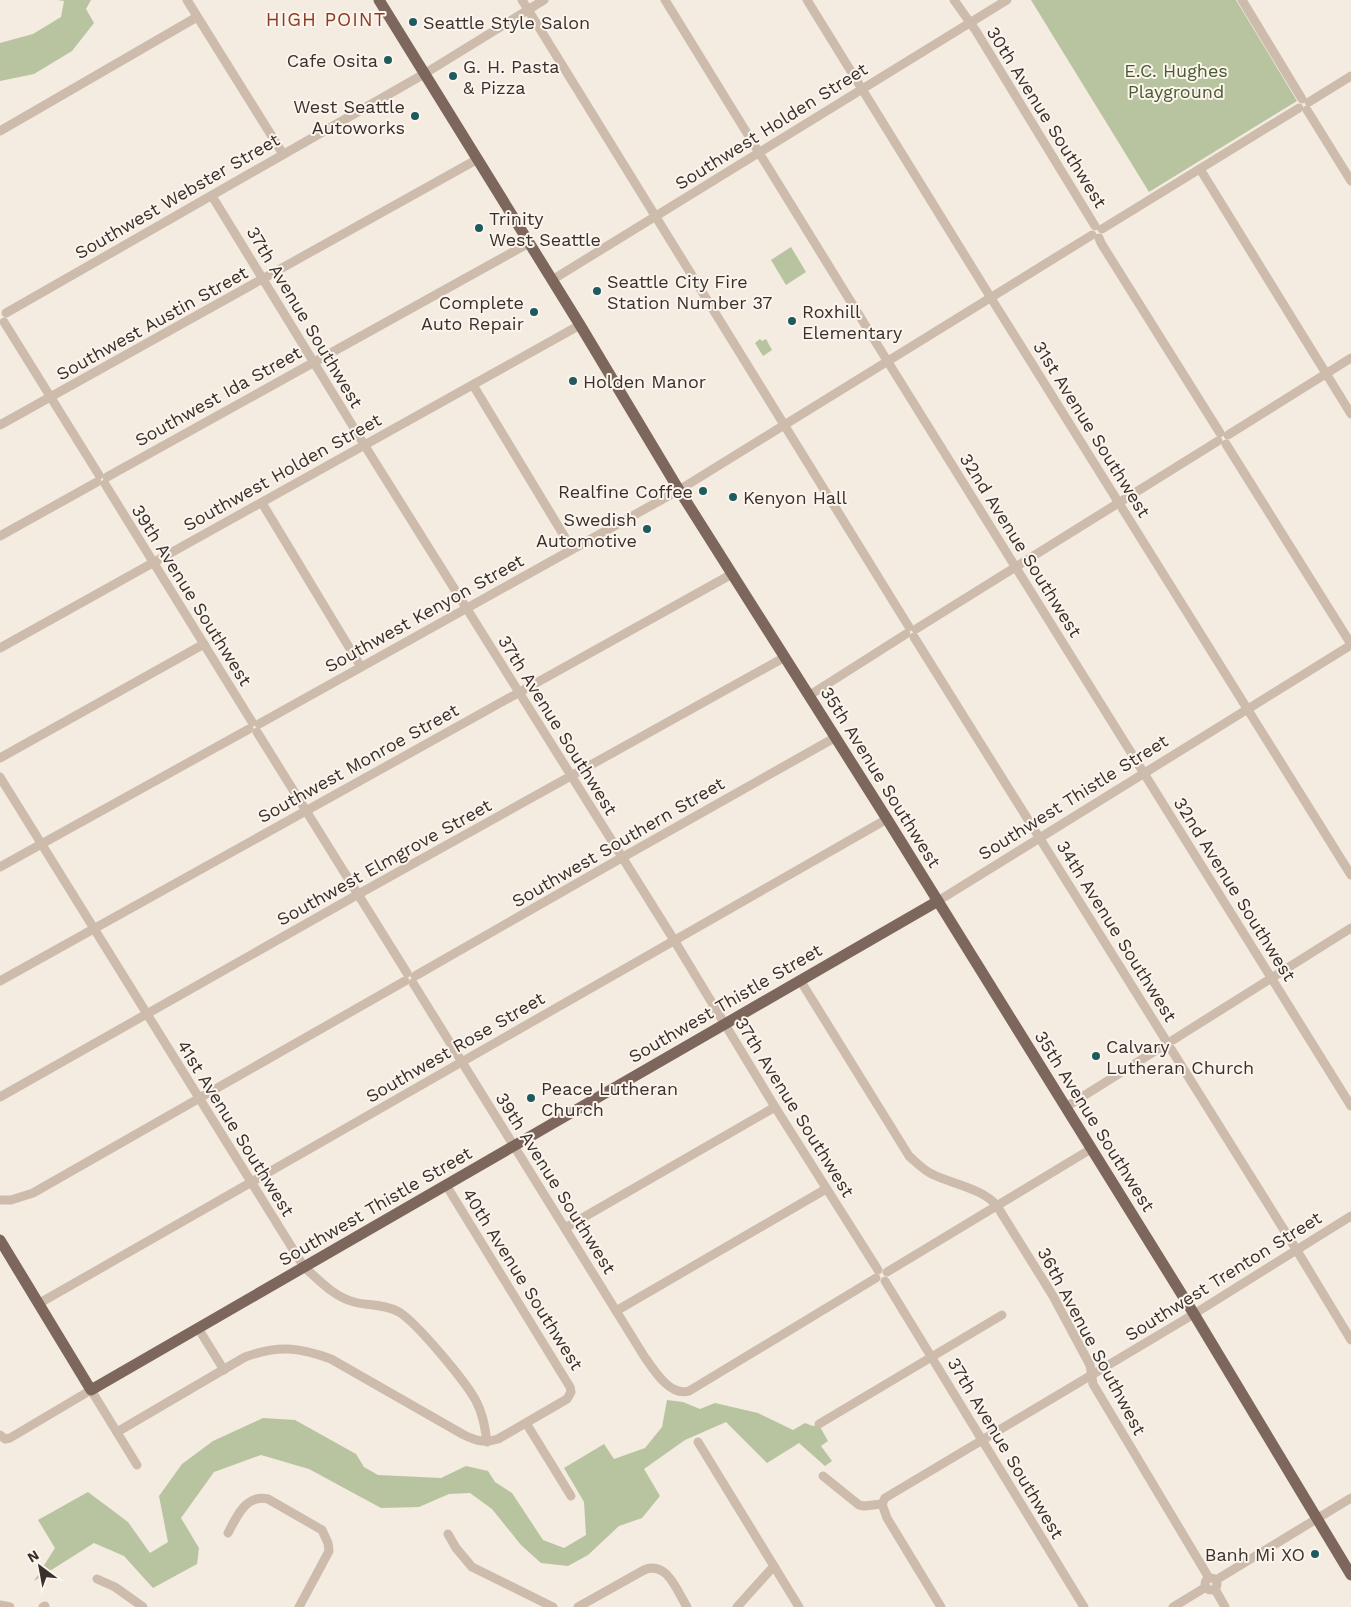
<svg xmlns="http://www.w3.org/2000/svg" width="1351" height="1607" viewBox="0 0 1351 1607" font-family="'Work Sans',sans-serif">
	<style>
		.green { fill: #b8c4a0 }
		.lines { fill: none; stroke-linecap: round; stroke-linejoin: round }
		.minor { stroke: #cdbbac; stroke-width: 9 }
		.major { stroke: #7d675c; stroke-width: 11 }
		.poi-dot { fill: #1f5a5e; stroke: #fbf5ee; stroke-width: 2 }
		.labels { text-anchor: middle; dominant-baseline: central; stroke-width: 4; stroke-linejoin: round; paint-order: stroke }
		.poi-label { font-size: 18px; fill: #3b302b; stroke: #fbf5ee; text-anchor: start }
		.park-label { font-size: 18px; fill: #4a5a2e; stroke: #fbf5ee }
		.street-label { font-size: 18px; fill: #3b302b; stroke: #fbf5ee }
		.neighbourhood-label { font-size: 19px; letter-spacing: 1px; fill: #8c3b22; stroke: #fbf5ee }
	</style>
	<rect width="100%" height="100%" fill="#f4ebe1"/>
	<g class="green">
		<path d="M57 0H91L86 9 94 23 72 51 34 74 0 81V43L33 34 61 17 64 1Z"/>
		<path d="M1031 0H1236L1297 101 1149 192Z"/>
		<path d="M791 247 806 272 786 285 771 260Z"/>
		<path d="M760 339 762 341 766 339 772 350 763 356 755 343Z"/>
		<path d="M667 1400 683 1402 700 1409 715 1403 758 1413 793 1430 805 1423 813 1426 819 1425 828 1441 821 1446 832 1461 825 1466 799 1443 767 1463 726 1422 685 1440 644 1469 660 1496 642 1518 619 1526 588 1555 568 1566 541 1563 521 1545 492 1509 470 1493 449 1494 419 1507 381 1508 309 1469 261 1455 214 1472 181 1518 199 1548 197 1564 153 1588 124 1556 94 1543 34 1581 55 1548 38 1520 88 1492 128 1522 150 1553 168 1542 159 1496 182 1464 213 1441 263 1418 295 1420 356 1454 364 1467 378 1475 441 1478 466 1466 488 1471 495 1482 512 1493 543 1540 564 1548 586 1535 584 1502 564 1468 604 1444 614 1459 645 1448 662 1427Z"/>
	</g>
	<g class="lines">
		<g class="minor">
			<path d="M187 0 283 154"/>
			<path d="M522 0 909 627"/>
			<path d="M665 0 888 362 1351 1106"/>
			<path d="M807 0 991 298 1351 875"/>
			<path d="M954 0 976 31 1095 226"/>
			<path d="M1242 0 1302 99"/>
			<path d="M1309 102 1351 76"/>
			<path d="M1307 110 1351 181"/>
			<path d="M0 131 197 17"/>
			<path d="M1200 169 1351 414"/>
			<path d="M212 196 365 446 674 940 775 1107 878 1270"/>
			<path d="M1102 229 1299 108"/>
			<path d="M1099 238 1101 243 1220 433"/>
			<path d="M552 280 1007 0"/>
			<path d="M6 313 424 74 544 0"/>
			<path d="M4 322 99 475"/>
			<path d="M473 385 572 549"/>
			<path d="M0 425 476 160"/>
			<path d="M1228 435 1351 358"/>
			<path d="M1226 444 1351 644"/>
			<path d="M107 477 529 243"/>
			<path d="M105 484 252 722"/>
			<path d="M262 503 361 667"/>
			<path d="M0 536 97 482"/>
			<path d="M916 629 1218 441"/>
			<path d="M914 637 1165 1039"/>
			<path d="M0 648 580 325"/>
			<path d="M810 695 906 634"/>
			<path d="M259 724 679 490 1092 235"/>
			<path d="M257 732 407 973"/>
			<path d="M0 758 204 644"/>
			<path d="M0 777 304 1267C319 1280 334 1297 354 1302 369 1306 385 1304 399 1312 417 1323 466 1382 476 1401 483 1414 485 1428 487 1442"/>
			<path d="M0 867 249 729"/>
			<path d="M938 901 1351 645"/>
			<path d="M415 976 616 861 836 737"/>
			<path d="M800 980 909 1156C917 1163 924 1171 934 1175 953 1184 984 1189 997 1206L1053 1296 1090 1365 1093 1384 1209 1578"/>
			<path d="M0 981 732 574"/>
			<path d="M413 983 644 1356C653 1369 670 1397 689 1391L876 1278"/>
			<path d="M1173 1040 1351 928"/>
			<path d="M1171 1049 1296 1249 1351 1340"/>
			<path d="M0 1097 364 891 785 657"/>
			<path d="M1066 1107 1163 1046"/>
			<path d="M0 1200H11L33 1193 405 981"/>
			<path d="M565 1228 775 1107"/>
			<path d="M887 1272 1091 1149"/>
			<path d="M885 1281 1084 1607"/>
			<path d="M38 1304 887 819"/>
			<path d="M616 1311 826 1189"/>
			<path d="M198 1328 224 1370"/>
			<path d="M526 1423 571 1496"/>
			<path d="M819 1424 1002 1315"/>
			<path d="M117 1432 245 1357C277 1345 299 1347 331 1359L464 1435C476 1441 485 1443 498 1439L567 1399 571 1392 570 1387 446 1185"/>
			<path d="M0 1435 5 1439 10 1438 91 1390 137 1465"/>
			<path d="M698 1442 799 1607"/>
			<path d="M823 1476 859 1505 864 1506 882 1504"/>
			<path d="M882 1504 885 1498 1194 1314 1351 1216"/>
			<path d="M882 1504 887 1518 941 1607"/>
			<path d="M228 1533C237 1516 246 1494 268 1499L322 1530 328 1543 329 1551 299 1607"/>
			<path d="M448 1534 456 1548 472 1567 553 1607"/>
			<circle cx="1211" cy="1584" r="6"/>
			<path d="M97 1579 115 1587 143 1607"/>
			<path d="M1216 1580 1351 1498"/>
			<path d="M1215 1589 1225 1607"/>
			<path d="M0 1605 10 1607"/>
			<path d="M43 1607 45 1606"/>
			<path d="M578 1607 644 1570C667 1560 677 1591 687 1607"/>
			<path d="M737 1607 774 1566"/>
			<path d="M1173 1607 1206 1587"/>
		</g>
		<g class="major">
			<path d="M379 0 580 325 679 490 887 819 1194 1314 1351 1575"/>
			<path d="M0 1240 91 1390 938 901"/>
		</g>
	</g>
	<g class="poi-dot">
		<circle cx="413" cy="22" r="5"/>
		<circle cx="388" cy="60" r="5"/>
		<circle cx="453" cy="76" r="5"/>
		<circle cx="415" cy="116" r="5"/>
		<circle cx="479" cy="228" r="5"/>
		<circle cx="597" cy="291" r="5"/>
		<circle cx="534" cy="312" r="5"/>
		<circle cx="792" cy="321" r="5"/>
		<circle cx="573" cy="381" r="5"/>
		<circle cx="703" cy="491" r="5"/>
		<circle cx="733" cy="497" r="5"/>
		<circle cx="647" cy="529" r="5"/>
		<circle cx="1096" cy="1056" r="5"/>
		<circle cx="531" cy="1098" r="5"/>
		<circle cx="1315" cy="1554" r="5"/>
	</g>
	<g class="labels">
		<g class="poi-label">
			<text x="423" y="22">Seattle Style Salon</text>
			<text x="378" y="60" text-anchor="end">Cafe Osita</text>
			<text x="463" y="66">G. H. Pasta<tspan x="463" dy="21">&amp; Pizza</tspan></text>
			<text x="405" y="106" text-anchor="end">West Seattle<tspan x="405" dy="21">Autoworks</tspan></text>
			<text x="489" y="218">Trinity<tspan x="489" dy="21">West Seattle</tspan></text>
			<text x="607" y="281">Seattle City Fire<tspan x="607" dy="21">Station Number 37</tspan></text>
			<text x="524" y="302" text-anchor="end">Complete<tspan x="524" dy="21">Auto Repair</tspan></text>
			<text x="802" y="311">Roxhill<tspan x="802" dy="21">Elementary</tspan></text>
			<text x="583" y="381">Holden Manor</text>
			<text x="693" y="491" text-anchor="end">Realfine Coffee</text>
			<text x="743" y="497">Kenyon Hall</text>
			<text x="637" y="519" text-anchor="end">Swedish<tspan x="637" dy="21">Automotive</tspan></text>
			<text x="1106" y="1046">Calvary<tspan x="1106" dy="21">Lutheran Church</tspan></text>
			<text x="541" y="1088">Peace Lutheran<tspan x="541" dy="21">Church</tspan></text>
			<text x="1305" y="1554" text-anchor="end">Banh Mi XO</text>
		</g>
		<g class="park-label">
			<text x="1176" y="70">E.C. Hughes<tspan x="1176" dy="21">Playground</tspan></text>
		</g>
		<g class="street-label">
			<text transform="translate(1047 117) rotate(58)">30th Avenue Southwest</text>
			<text transform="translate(771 126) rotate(-32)">Southwest Holden Street</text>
			<text transform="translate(177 196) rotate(-30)">Southwest Webster Street</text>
			<text transform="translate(305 317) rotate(59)">37th Avenue Southwest</text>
			<text transform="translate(152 323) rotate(-29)">Southwest Austin Street</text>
			<text transform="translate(218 396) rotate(-29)">Southwest Ida Street</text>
			<text transform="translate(1092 429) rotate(58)">31st Avenue Southwest</text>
			<text transform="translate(282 472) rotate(-29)">Southwest Holden Street</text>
			<text transform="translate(1021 545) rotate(58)">32nd Avenue Southwest</text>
			<text transform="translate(192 595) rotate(58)">39th Avenue Southwest</text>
			<text transform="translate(424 613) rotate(-29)">Southwest Kenyon Street</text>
			<text transform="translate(558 725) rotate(58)">37th Avenue Southwest</text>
			<text transform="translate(358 763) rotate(-29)">Southwest Monroe Street</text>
			<text transform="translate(881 777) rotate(58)">35th Avenue Southwest</text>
			<text transform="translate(1073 797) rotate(-32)">Southwest Thistle Street</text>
			<text transform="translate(618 842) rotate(-30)">Southwest Southern Street</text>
			<text transform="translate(384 862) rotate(-29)">Southwest Elmgrove Street</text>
			<text transform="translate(1235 889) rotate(58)">32nd Avenue Southwest</text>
			<text transform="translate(1117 931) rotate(58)">34th Avenue Southwest</text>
			<text transform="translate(725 1003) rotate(-30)">Southwest Thistle Street</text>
			<text transform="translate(455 1047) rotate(-30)">Southwest Rose Street</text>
			<text transform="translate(795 1107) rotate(58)">37th Avenue Southwest</text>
			<text transform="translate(1095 1121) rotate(58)">35th Avenue Southwest</text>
			<text transform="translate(236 1128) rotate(58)">41st Avenue Southwest</text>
			<text transform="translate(556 1183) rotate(58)">39th Avenue Southwest</text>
			<text transform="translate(375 1206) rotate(-30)">Southwest Thistle Street</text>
			<text transform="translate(1223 1276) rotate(-32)">Southwest Trenton Street</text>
			<text transform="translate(523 1279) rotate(58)">40th Avenue Southwest</text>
			<text transform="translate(1092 1341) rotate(62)">36th Avenue Southwest</text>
			<text transform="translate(1006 1448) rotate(59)">37th Avenue Southwest</text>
		</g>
		<g class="neighbourhood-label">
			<text x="326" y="19">HIGH POINT</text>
		</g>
	</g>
	<g transform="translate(40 1567) rotate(328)" stroke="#fbf5ee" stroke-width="4" paint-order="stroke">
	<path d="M0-4L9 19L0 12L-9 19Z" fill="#3b302b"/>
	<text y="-8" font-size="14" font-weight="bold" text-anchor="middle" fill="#3b302b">N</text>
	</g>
</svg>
